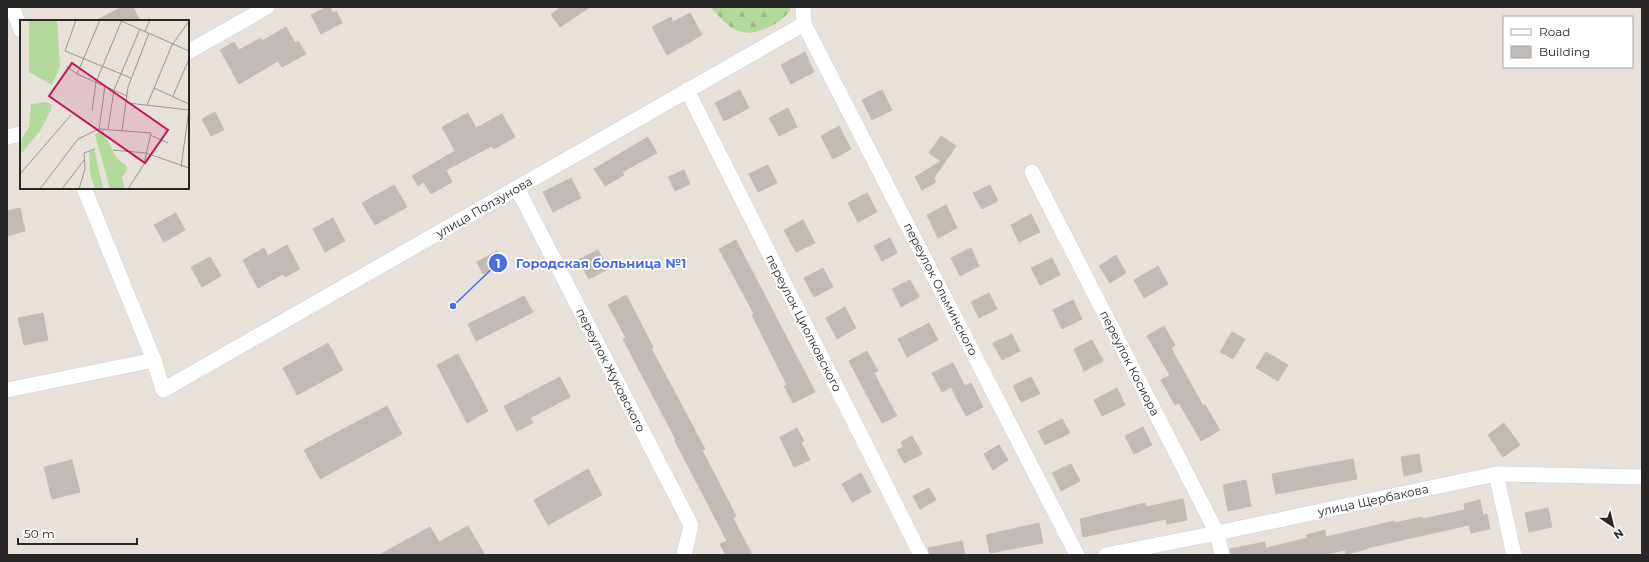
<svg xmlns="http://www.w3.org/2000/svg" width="1649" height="562" viewBox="0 0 1649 562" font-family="Montserrat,sans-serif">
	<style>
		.forest { fill: url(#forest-firs) }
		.building { fill: #c0bbb7; stroke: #c3bdb4 }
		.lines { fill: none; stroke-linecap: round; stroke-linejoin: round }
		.street-casing { stroke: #ccd0db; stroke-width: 16 }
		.street { stroke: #fff; stroke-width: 15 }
		.labels { text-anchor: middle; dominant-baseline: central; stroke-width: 3.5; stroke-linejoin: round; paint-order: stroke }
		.street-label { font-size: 12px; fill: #272727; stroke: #fff }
		.inset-road { fill: none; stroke: #9b9792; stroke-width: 1 }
		.view { fill: #c2185b; fill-opacity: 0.15; stroke: #c2185b; stroke-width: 2 }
		.inset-edge { fill: none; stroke: #272727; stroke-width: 2 }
		.leader { fill: none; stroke: #4a6ee5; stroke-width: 1.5 }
		.callout-dot { fill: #4a6ee5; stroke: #fff; stroke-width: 1.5 }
		.mark-label { font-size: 12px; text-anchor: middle; font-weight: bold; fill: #fff }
		.callout-label { font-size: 13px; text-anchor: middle; font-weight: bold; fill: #4a6ee5; stroke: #fff; stroke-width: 3.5; stroke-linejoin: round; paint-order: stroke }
	</style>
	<defs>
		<pattern id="forest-firs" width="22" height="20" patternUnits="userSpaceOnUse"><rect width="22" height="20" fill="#b4d99c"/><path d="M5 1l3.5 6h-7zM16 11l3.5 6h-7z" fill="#9bba86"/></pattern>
	</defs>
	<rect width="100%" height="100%" fill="#e8e1da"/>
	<path class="forest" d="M710 7H791C788 20 761 33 748 33 744 32 739 31 736 30 727 26 717 14 710 7Z"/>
	<g class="building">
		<path d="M122 7H133L140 21H95Z"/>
		<path d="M327 7H330L333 13 336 11 342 23 321 34 311 15Z"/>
		<path d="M562 7H590L560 27 551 14Z"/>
		<path d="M690 13 702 35 667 55 652 27 671 17 673 22Z"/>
		<path d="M286 27 295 43 298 41 306 54 282 67 278 61 239 84 220 50 234 42 239 50 261 38 262 41Z"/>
		<path d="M805 52 814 72 791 84 781 65Z"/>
		<path d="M740 90 749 108 724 121 715 103Z"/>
		<path d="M882 90 892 110 872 120 862 100Z"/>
		<path d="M788 108 797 127 779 136 769 118Z"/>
		<path d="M215 112 224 130 211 136 202 119Z"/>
		<path d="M468 113 476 128 502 114 515 137 494 149 492 146 446 170 452 182 431 194 424 182 418 186 412 176 455 151 442 127Z"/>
		<path d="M839 126 851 149 833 159 821 136Z"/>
		<path d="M941 136 956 146 934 178 936 182 922 190 915 177 941 161 929 153Z"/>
		<path d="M648 137 657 153 622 172 624 175 605 186 594 169Z"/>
		<path d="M768 165 777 183 758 192 749 174Z"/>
		<path d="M684 170 690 184 675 191 668 177Z"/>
		<path d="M571 178 581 198 553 212 543 192Z"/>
		<path d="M394 185 407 207 375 225 362 203Z"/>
		<path d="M990 185 998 201 982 209 973 193Z"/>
		<path d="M867 193 877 212 858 222 848 203Z"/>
		<path d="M946 205 957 228 938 238 927 215Z"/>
		<path d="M20 208 25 231 7 236V211Z"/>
		<path d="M176 213 185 230 164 242 154 225Z"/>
		<path d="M1031 214 1040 232 1019 242 1011 225Z"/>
		<path d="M333 218 345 241 325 252 313 229Z"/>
		<path d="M803 220 815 243 796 252 784 230Z"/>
		<path d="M890 238 897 253 882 261 874 246Z"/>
		<path d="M736 240 815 392 793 403 784 386 787 385 752 315 754 314 719 249Z"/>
		<path d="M287 245 300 269 285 277 283 274 258 288 243 260 264 248 268 256Z"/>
		<path d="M971 248 979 266 960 276 951 258Z"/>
		<path d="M598 250 608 269 589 279 578 260Z"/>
		<path d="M497 251 503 264 483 274 477 262Z"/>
		<path d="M1116 255 1126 273 1110 283 1099 266Z"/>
		<path d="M210 257 221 276 202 287 191 267Z"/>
		<path d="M1052 258 1060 275 1040 285 1031 268Z"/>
		<path d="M1158 266 1168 284 1144 298 1134 280Z"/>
		<path d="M823 268 833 287 814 297 804 278Z"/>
		<path d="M910 280 919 297 901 307 892 289Z"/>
		<path d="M989 293 997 309 979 318 971 302Z"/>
		<path d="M626 295 653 347 651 348 705 449 702 450 736 516 733 518 752 555H726L720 544 727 541 675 441 676 440 623 339 626 338 608 305Z"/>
		<path d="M524 296 533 312 476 341 468 324Z"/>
		<path d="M1073 300 1082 319 1062 329 1053 310Z"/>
		<path d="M845 307 856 328 837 339 826 318Z"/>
		<path d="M43 313 48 340 24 345 18 318Z"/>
		<path d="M929 323 938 340 907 357 898 339Z"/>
		<path d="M1164 326 1175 345 1171 348 1203 406 1205 405 1220 430 1201 441 1179 403 1175 405 1161 380 1170 375 1147 336Z"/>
		<path d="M1232 332 1245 339 1233 359 1220 352Z"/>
		<path d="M1012 334 1020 351 1002 360 993 343Z"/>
		<path d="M1092 340 1103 361 1084 371 1074 349Z"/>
		<path d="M328 343 343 370 297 395 283 368Z"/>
		<path d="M867 351 878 371 874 373 897 416 882 423 849 361Z"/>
		<path d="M1266 352 1288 365 1278 381 1256 368Z"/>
		<path d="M458 354 488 411 467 423 437 365Z"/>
		<path d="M953 363 965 386 971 383 983 407 966 416 951 387 942 392 932 373Z"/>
		<path d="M560 377 570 397 530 418 533 423 517 431 504 406Z"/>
		<path d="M1031 377 1040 394 1021 402 1013 386Z"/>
		<path d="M1117 388 1125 405 1102 416 1094 400Z"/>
		<path d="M387 406 402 434 320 479 304 450Z"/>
		<path d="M1062 419 1070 433 1045 445 1038 431Z"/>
		<path d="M1504 423 1520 445 1503 457 1488 435Z"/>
		<path d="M1143 427 1152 445 1134 454 1125 436Z"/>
		<path d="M797 428 804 441 801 442 810 460 794 467 780 437Z"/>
		<path d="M912 436 922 454 904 463 897 450 903 447 901 442Z"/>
		<path d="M999 445 1008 460 993 470 984 454Z"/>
		<path d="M1419 454 1422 472 1404 476 1401 457Z"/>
		<path d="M1353 459 1357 479 1276 494 1272 474Z"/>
		<path d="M72 460 80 492 52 499 44 467Z"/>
		<path d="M1071 464 1080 481 1061 491 1052 473Z"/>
		<path d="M588 469 602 495 548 525 534 500Z"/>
		<path d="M861 473 871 492 852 502 842 484Z"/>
		<path d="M1246 480 1251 506 1228 511 1223 485Z"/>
		<path d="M929 488 936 500 920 509 913 496Z"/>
		<path d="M1183 499 1187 520 1167 524 1166 519 1083 537 1080 519 1145 503 1146 507Z"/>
		<path d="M1480 500 1483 515 1487 514 1490 529 1471 533 1469 525 1367 548V549L1346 554 1345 550 1322 555H1231L1230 549 1265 542 1266 548 1307 538 1306 535 1325 530 1326 537 1394 521V523L1422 517V519L1465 510 1464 504Z"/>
		<path d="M1548 508 1552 527 1529 532 1525 513Z"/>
		<path d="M1039 523 1043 543 990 553 986 535Z"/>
		<path d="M468 526 485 555H379L430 527 439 542Z"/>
		<path d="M962 541 965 555H930L928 548Z"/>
	</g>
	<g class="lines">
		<g class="street-casing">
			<g id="street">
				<path d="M12 7 21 30"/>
				<path d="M803 7 804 24 1077 555"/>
				<path d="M188 52 267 7"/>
				<path d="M687 90 921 555"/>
				<path d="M7 137 21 134"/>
				<path d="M1032 172 1217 533 1222 555"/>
				<path d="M84 188 154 360 163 390 804 24"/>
				<path d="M517 188 691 525 684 555"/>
				<path d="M7 390 154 360"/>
				<path d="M1496 474 1514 555"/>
				<path d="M1106 555 1217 533 1496 474 1642 477"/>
			</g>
		</g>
		<use href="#street" class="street"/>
	</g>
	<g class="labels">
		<g class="street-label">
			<text transform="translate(484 207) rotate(-30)">улица Ползунова</text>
			<text transform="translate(941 289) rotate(63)">переулок Ольминского</text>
			<text transform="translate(804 323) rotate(63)">переулок Циолковского</text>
			<text transform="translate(1130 363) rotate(63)">переулок Косиора</text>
			<text transform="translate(611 370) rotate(63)">переулок Жуковского</text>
			<text transform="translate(1373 500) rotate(-12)">улица Щербакова</text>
		</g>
	</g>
	<g transform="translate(20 20)">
		<rect width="169" height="169" fill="#e8e1da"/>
		<path d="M9 0H37L40 46 32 65 9 52ZM26 82 32 85 31 90 20 111 0 135V121L9 107 11 84ZM79 110 83 111 97 139 106 145 107 151 102 157 105 169H90L75 115ZM74 130 75 132 83 169H75L70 153 69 132Z" fill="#b4d99c"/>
		<path class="inset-road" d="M56 0 45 31 111 58M99 0 169 31M125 11 130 0M46 46 57 54 107 76M57 54 80 0M134 68 169 84M153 76 169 39M108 83 169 90 161 147M127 85 152 25 169 1M72 91 76 62 102 0M79 109 131 113 124 144 108 169M79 109 85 66M88 109 94 70 120 9M102 111 108 67 129 13M130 115 148 123M93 130 126 133 169 148M0 154 51 95M20 169 58 119 79 109M42 169 64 140M59 169 65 149 64 133 75 129"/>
		<path class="view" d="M52 43 148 110 125 143 29 76Z"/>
		<rect width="169" height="169" class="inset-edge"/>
	</g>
	<path class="leader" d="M453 306L498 263"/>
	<g class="callout-dot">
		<circle cx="453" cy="306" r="4"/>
		<circle cx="498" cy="263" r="10"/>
	</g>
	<g class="mark-label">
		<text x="498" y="268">1</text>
	</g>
	<g class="callout-label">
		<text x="601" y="268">Городская больница №1</text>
	</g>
	<rect width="1649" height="562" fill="none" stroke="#272727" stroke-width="16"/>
	<rect x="1503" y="16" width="130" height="52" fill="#ffffff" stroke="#a9a9a9"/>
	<rect x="1511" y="29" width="20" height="6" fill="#ffffff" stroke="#a9a9a9"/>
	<text x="1539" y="36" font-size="12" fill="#272727">Road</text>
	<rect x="1511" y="46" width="20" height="12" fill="#c0bbb7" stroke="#a9a9a9"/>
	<text x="1539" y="56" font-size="12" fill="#272727">Building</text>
	<g transform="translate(1613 526) rotate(145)" stroke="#ffffff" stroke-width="3" paint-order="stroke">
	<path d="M0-3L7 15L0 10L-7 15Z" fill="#272727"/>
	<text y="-6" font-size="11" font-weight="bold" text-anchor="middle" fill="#272727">N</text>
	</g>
	<path d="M18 538v6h119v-6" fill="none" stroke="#272727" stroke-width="2"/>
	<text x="24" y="538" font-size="12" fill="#272727" stroke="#ffffff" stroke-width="3" paint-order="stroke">50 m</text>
</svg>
